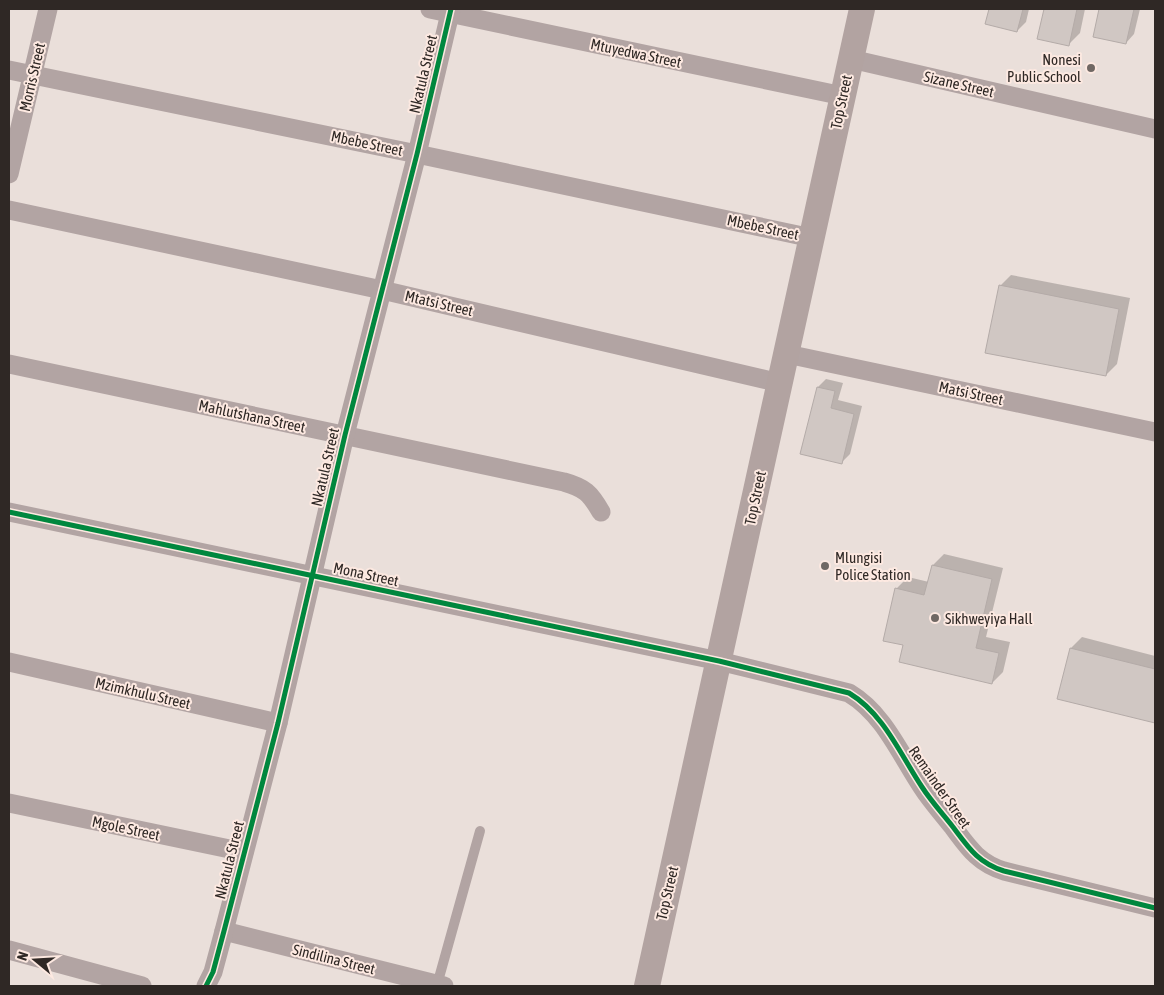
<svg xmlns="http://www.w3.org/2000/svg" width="1164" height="995" viewBox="0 0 1164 995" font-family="'Asap Condensed',sans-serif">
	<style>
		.shadow { fill: #0003 }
		.building { fill: #d0c7c3; stroke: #b4aba8 }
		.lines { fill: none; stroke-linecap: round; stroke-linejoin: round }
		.lane { stroke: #b2a4a3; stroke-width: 10 }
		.street { stroke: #b2a4a3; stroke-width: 19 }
		.secondary { stroke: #b2a3a1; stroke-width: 26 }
		.cycleway-casing { stroke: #fde9e1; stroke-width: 8 }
		.cycleway { stroke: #00873e; stroke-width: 5 }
		.poi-dot { fill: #706864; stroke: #fde9e1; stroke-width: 2 }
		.labels { text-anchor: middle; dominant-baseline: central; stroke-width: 4; stroke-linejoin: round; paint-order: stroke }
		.street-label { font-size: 15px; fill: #2f2825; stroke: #fde9e1 }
		.poi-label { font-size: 15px; fill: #2f2825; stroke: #fde9e1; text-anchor: start }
	</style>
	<rect width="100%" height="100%" fill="#eadfda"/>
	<g class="shadow">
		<path d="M990 9H1029L1026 22 1017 31 987 23Z"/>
		<path d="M1045 9H1085L1080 33 1069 44 1039 38Z"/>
		<path d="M1100 9H1140L1134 34 1126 43 1094 36Z"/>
		<path d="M1011 275 1130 298 1117 364 1106 375 1000 286Z"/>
		<path d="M826 379 843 383 838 400 862 406 850 454 841 463 818 387Z"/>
		<path d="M944 554 1003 568 986 637 1010 642 1003 672 992 683 904 644 884 640 897 588 908 577 929 582 933 565Z"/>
		<path d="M1082 637 1155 656V722L1059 698 1071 648Z"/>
	</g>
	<g class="building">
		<path d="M989 9H1023L1017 32 985 24Z"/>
		<path d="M1044 9H1077L1069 46 1037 39Z"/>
		<path d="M1099 9H1134L1126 44 1093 37Z"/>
		<path d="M999 285 1119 309 1106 376 985 353Z"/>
		<path d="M817 387 835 391 831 408 854 414 842 464 800 454Z"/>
		<path d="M932 565 992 579 976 648 999 653 992 684 899 662 903 645 883 641 895 588 924 595Z"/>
		<path d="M1070 648 1155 669V723L1057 699Z"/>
	</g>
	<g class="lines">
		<path class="lane" d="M437 985 480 831"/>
		<g class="street">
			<path d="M430 9 843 96"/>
			<path d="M851 59 1155 129"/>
			<path d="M9 70 417 154 812 238"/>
			<path d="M9 174 48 9"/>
			<path d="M9 210 382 290 780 383"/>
			<path d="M787 354 1155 432"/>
			<path d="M9 364 564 482C585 488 590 493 601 512"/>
			<path d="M9 512 719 661 849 693C884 714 900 754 922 787 931 801 942 813 953 827 968 847 978 863 1004 871L1155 908"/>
			<path d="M9 662 278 723"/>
			<path d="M9 803 244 852"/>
			<path d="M224 931 444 986"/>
			<path d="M9 950 142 986"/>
			<path d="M206 986 213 972 224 931 278 723 345 435 417 154 451 9"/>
		</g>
		<path class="secondary" d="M647 986 862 9"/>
		<g class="cycleway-casing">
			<g id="cycleway">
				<path d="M9 512 719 661 849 693C884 714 900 754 922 787 931 801 942 813 953 827 968 847 978 863 1004 871L1155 908"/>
				<path d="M206 986 213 972 224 931 278 723 345 435 417 154 451 9"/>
			</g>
		</g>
		<use href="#cycleway" class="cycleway"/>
	</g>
	<g class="poi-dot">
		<circle cx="1091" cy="68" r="5"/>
		<circle cx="825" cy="566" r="5"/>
		<circle cx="935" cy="618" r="5"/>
	</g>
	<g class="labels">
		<g class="street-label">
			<text transform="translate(636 53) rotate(12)">Mtuyedwa Street</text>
			<text transform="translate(423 74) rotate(-77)">Nkatula Street</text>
			<text transform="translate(32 77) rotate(-77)">Morris Street</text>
			<text transform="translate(959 84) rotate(13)">Sizane Street</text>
			<text transform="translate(841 102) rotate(-78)">Top Street</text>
			<text transform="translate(367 143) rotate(12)">Mbebe Street</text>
			<text transform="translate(763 227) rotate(12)">Mbebe Street</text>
			<text transform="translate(439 303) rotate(13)">Mtatsi Street</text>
			<text transform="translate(971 393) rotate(12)">Matsi Street</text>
			<text transform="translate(252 416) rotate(12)">Mahlutshana Street</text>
			<text transform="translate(325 467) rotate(-77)">Nkatula Street</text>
			<text transform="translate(755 498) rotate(-78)">Top Street</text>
			<text transform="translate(366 574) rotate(12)">Mona Street</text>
			<text transform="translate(143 693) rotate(13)">Mzimkhulu Street</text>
			<text transform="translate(940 787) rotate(55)">Remainder Street</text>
			<text transform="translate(126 828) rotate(12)">Mgole Street</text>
			<text transform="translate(229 860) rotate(-76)">Nkatula Street</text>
			<text transform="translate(667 893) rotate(-77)">Top Street</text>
			<text transform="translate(334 959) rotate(14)">Sindilina Street</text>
		</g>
		<g class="poi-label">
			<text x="1081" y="59" text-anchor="end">Nonesi<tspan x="1081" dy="17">Public School</tspan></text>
			<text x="835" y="557">Mlungisi<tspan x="835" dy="17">Police Station</tspan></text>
			<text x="945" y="618">Sikhweyiya Hall</text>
		</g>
	</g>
	<rect width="1164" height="995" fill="none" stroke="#2f2825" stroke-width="20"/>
	<g transform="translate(35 960) rotate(288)" stroke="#fde9e1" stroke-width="4" paint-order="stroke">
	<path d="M0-4L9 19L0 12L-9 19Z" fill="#2f2825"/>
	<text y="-8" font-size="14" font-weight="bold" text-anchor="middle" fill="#2f2825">N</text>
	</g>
</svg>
